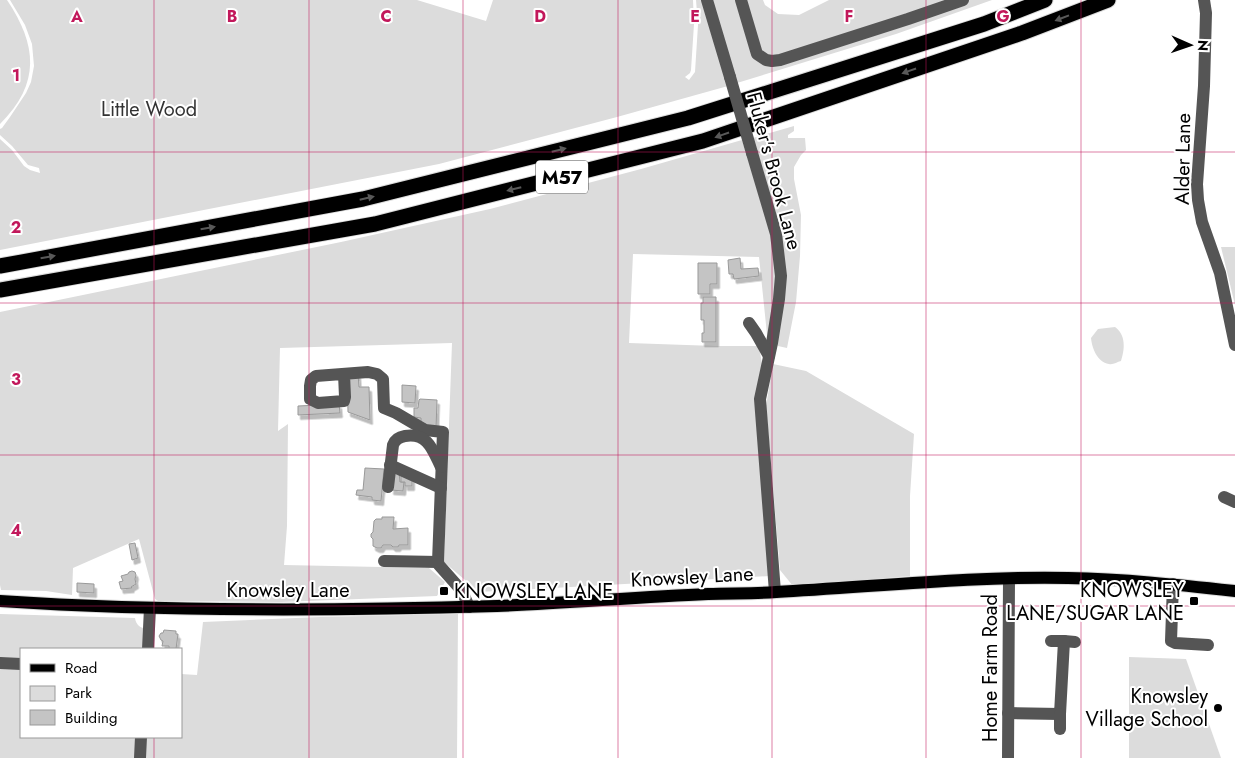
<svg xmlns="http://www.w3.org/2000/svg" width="1235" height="758" viewBox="0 0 1235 758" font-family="Jost,sans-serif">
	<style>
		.green { fill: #dcdcdc }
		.building { fill: #c4c4c4; stroke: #999; filter: url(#shadow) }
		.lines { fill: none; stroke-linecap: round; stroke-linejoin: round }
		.major-casing { stroke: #dbdbdb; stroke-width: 14 }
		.highway-casing { stroke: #dbdbdb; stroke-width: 17 }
		.minor { stroke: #555; stroke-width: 12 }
		.major { stroke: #000; stroke-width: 12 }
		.highway { stroke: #000; stroke-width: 15 }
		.minor-bridge { stroke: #555; stroke-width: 12 }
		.oneway { fill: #595959 }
		.grid { fill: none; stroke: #c2185b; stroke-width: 1; stroke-opacity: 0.55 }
		.poi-dot { fill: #000; stroke: #fff; stroke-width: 2 }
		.labels { text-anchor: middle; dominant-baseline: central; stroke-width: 4; stroke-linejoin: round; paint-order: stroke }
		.shield { fill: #fff; stroke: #4c4c4c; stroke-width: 1 }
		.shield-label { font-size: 19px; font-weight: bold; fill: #000 }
		.park-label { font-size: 20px; fill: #333; stroke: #fff }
		.street-label { font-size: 20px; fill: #000; stroke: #fff }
		.poi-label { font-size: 20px; fill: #000; stroke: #fff; text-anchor: end }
		.grid-label { font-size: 16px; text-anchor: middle; font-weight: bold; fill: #c2185b; stroke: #fff; stroke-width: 4; stroke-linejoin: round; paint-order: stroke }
	</style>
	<defs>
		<filter id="shadow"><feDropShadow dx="2.5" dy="4.5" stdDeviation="0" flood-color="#0004"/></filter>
	</defs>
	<rect width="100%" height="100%" fill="#fff"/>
	<g class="green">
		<path d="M0 0H7C37 45 41 83 0 124Z"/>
		<path d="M10 0H417L486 21 493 0H693L694 24 691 70 690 73 685 77 689 80 695 72 698 25 696 0H703L728 86 617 117 439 164 0 250V139L12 150 24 166 30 170 40 173 39 168 28 165 12 146 0 135V129L2 128 10 117 26 93 31 82 34 66 32 44 25 25Z"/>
		<path d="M711 0H738L764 57 743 0H763L765 5 778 14 799 15 829 0H992L896 34 737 83Z"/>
		<path d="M794 126V131L788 135V138H805L806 150 801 155 794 167V179L801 215 800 256 796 302 787 348 778 346 776 342 783 302 753 138Z"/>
		<path d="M742 140 772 236 777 284 768 344 759 257 633 254 629 343 715 346H759L762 364 770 576 479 592 444 562 452 343 280 348 278 431 288 424 287 526 284 565 429 568 445 582 437 596 281 602 158 601 155 599 139 539 73 568 72 595 46 591 1 590 0 585V312L341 242 490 209 641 169Z"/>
		<path d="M1221 247H1235V305Z"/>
		<path d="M1115 327C1126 335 1125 349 1121 361 1117 362 1113 365 1109 364 1097 362 1092 348 1091 338L1098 329Z"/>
		<path d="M773 364 806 371 914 434 910 496V576L793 586 780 570 766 406Z"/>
		<path d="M0 614 135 618C136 625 140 628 147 629L145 649H21V737H138L136 758H0Z"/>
		<path d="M458 614 457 758H142L144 737H181V674L197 675 203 622 320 617Z"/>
		<path d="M1129 657 1186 659 1221 758H1129Z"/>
	</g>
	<g class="building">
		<path d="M740 258 741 269 758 268 759 276 734 279 733 274H729L728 260Z"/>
		<path d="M698 263H717V284H710V294H698Z"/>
		<path d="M703 297H716V342H702V333H704V320H701V303H703Z"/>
		<path d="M347 374H358L359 387H369L370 420 348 412Z"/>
		<path d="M402 385 416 386 415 403 402 402Z"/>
		<path d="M420 399 437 400 436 429 421 422V418L414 417V408H418L419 400Z"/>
		<path d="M339 404 340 413 298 415V406Z"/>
		<path d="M365 468 384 469 381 501 372 500V497L356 495 357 490H363Z"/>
		<path d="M393 471 399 472 400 482H404L403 491 391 490Z"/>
		<path d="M401 475 412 477V486H405V482H401Z"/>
		<path d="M382 517H394L393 529 408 528V545H399L398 547H393L391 545H383L381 548H377L373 546V539L371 537V534L373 532 374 521 376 519H382Z"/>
		<path d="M135 543 138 558 132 560 129 544Z"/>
		<path d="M132 571 135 572 136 575 135 579 136 584 131 587 132 588 121 589 119 582 123 581 121 576 128 574 129 572Z"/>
		<path d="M77 583 94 584V593L77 592Z"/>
		<path d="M164 630 176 631V634H178L176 649H169V646H162L163 641 161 640 159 636 161 633H163Z"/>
	</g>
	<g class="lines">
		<g class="major-casing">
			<path id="major" d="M0 601C165 612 331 611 497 606 567 603 638 597 708 594 731 593 753 594 776 592 873 587 970 576 1068 578 1124 579 1180 585 1235 591"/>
		</g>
		<g class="highway-casing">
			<g id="highway">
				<path d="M0 266 363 199 688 118 984 24 1045 0"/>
				<path d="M0 290 375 224 703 141 1022 33 1108 0"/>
			</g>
		</g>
		<g class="minor">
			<path d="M707 0 730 77"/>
			<path d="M741 0 757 54 766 60 772 61 780 60 908 19 963 0"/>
			<path d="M1204 0 1206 13 1204 86 1197 184 1198 200 1202 222 1220 273 1235 345"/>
			<path d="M752 153 776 234 781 276 779 299 772 343 760 399 775 592"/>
			<path d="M749 323 756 333 769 356"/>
			<path d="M344 374 345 397 344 401 318 403 310 399V386L311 380 316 376 368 372 377 374 383 379 384 408 396 413 425 430 443 432 438 562 439 565 462 591 469 607"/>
			<path d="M390 465 441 488"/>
			<path d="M388 487 393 445C395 439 399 437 405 436 428 432 433 451 441 467"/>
			<path d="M1224 497 1235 502"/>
			<path d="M384 561 438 562"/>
			<path d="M1173 584 1171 641 1175 643 1208 645"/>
			<path d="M1051 641H1064L1075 642"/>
			<path d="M148 649 150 608"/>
			<path d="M0 663 21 664"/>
			<path d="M1008 713 1060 714 1064 641"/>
			<path d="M1060 729V714"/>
			<path d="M140 758 141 737"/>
			<path d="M1008 758 1009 579"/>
		</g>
		<use href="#major" class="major"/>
		<use href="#highway" class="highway"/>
		<path class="minor-bridge" d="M730 77 752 153"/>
	</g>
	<defs><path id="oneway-solid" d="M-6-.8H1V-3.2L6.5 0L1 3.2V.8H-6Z" transform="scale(1.25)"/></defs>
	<g class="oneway">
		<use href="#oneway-solid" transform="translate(1062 18) rotate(159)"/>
		<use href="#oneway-solid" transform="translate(909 71) rotate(161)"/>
		<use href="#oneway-solid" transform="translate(722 135) rotate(161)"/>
		<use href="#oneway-solid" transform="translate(559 150) rotate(-14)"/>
		<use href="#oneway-solid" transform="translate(514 189) rotate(166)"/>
		<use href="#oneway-solid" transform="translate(367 198) rotate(-13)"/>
		<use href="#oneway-solid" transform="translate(208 228) rotate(-10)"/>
		<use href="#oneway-solid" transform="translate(48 257) rotate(-10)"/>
	</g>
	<path class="grid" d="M154 0V649M309 0V758M463 0V758M618 0V758M772 0V758M926 0V758M1081 0V758M0 152H1235M0 303H1235M0 455H1235M0 606H1235M154 737V758"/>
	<g class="poi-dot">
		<rect x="439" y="586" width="10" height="10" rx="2.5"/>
		<rect x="1189" y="596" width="10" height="10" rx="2.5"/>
		<circle cx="1218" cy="708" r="5"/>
	</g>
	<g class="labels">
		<rect class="shield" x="536" y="160.5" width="52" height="33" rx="4"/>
		<g class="shield-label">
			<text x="562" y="177">M57</text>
		</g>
		<g class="park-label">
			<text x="149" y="109">Little Wood</text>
		</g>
		<g class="street-label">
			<text transform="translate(1183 159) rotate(-89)">Alder Lane</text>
			<text transform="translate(774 171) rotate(75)">Fluker's Brook Lane</text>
			<text transform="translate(692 577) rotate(-3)">Knowsley Lane</text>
			<text x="288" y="590">Knowsley Lane</text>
			<text transform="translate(990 668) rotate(-90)">Home Farm Road</text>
		</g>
		<g class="poi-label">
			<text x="1184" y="590">KNOWSLEY<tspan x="1184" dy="23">LANE/SUGAR LANE</tspan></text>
			<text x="454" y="591" text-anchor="start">KNOWSLEY LANE</text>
			<text x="1208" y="696">Knowsley<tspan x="1208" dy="23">Village School</tspan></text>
		</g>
	</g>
	<g class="grid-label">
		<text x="77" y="22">A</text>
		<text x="232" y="22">B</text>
		<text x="386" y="22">C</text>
		<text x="540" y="22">D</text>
		<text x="695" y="22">E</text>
		<text x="849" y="22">F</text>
		<text x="1003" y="22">G</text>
		<text x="16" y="81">1</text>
		<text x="16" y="233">2</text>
		<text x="16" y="385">3</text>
		<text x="16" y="536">4</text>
	</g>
	<rect x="20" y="648" width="162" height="90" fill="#ffffff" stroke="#999999"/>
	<rect x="30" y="664" width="25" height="8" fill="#000000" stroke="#999999"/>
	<text x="65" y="673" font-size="15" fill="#000000">Road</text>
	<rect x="30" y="686" width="25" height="15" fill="#dcdcdc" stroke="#999999"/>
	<text x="65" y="698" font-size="15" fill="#000000">Park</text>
	<rect x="30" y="710" width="25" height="15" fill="#c4c4c4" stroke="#999999"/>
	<text x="65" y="723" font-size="15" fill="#000000">Building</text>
	<g transform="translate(1190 45) rotate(92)" stroke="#ffffff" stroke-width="4" paint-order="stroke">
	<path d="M0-4L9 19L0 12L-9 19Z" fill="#000000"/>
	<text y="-8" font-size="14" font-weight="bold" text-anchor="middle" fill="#000000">N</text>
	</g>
</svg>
